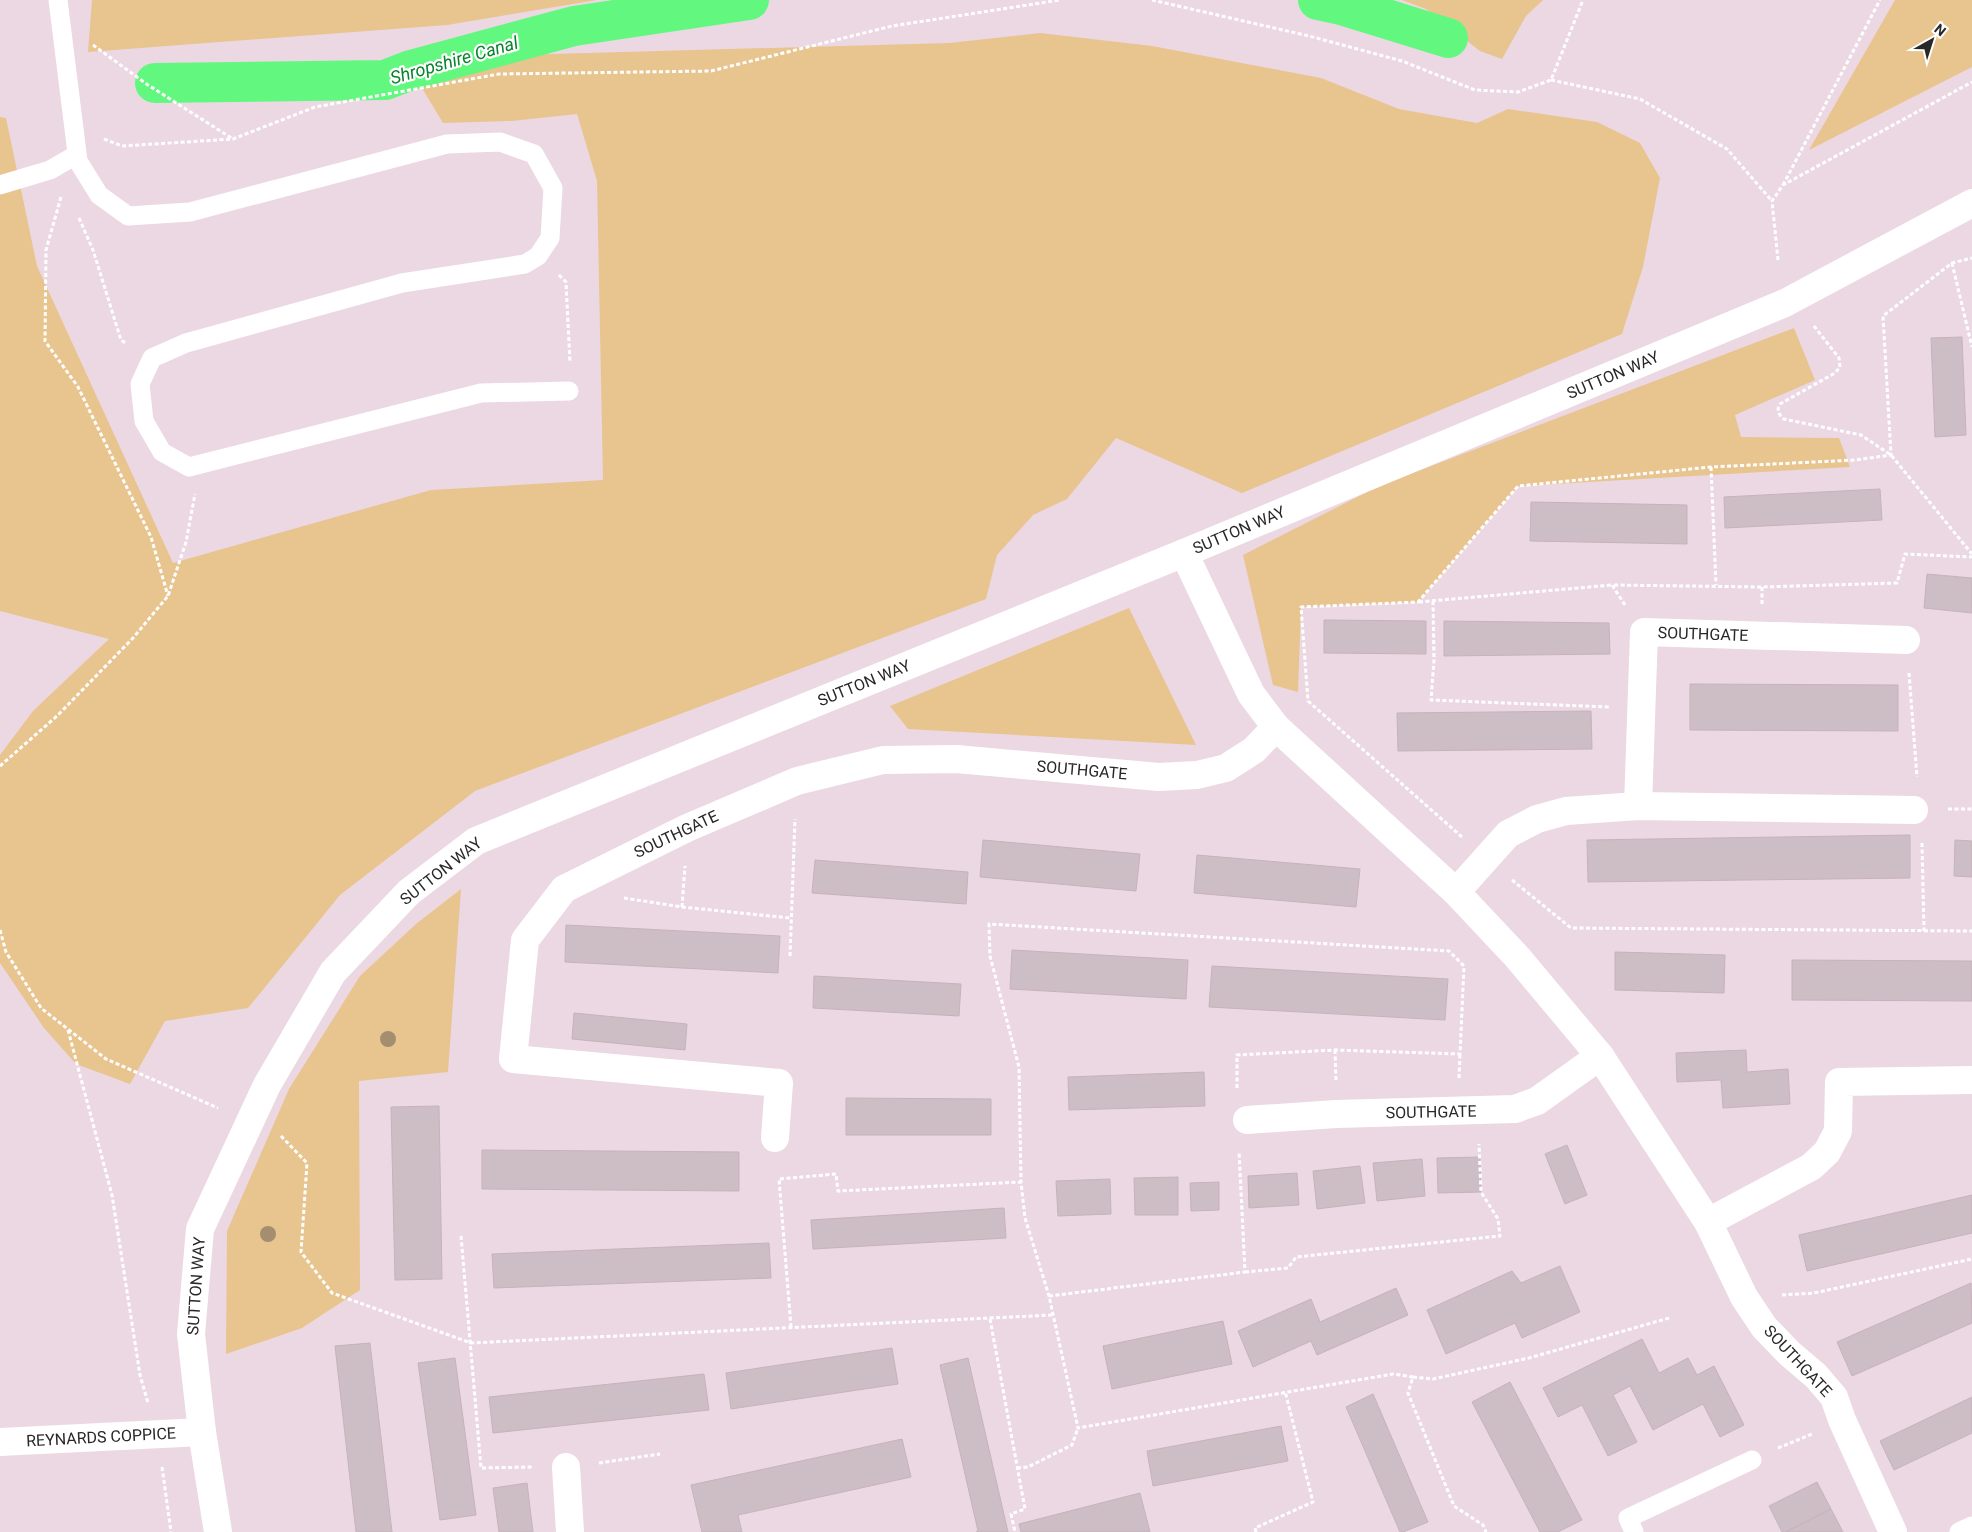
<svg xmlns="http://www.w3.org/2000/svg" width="1972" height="1532" viewBox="0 0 1972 1532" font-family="Roboto,sans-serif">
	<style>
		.green { fill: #e8c48f }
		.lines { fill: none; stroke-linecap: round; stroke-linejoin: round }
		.canal { stroke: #62f880; stroke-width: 40 }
		.building { fill: #cdbdc5; stroke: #c7b2bb }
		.path { stroke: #fff; stroke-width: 3; stroke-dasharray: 4 2.5; stroke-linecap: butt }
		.service { stroke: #fff; stroke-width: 19 }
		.minor { stroke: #fff; stroke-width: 28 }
		.tertiary { stroke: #fff; stroke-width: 28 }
		.tree { fill: #a48e71 }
		.labels { text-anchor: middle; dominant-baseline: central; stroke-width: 4.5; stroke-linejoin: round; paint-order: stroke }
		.street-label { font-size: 16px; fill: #282828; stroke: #fff }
		.water-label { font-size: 18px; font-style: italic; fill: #068429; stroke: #fff }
	</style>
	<rect width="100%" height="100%" fill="#ecd8e2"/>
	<g class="green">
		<path d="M92 0H597L447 25 88 52Z"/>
		<path d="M1402 0H1543L1526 16 1502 59 1480 51 1426 9Z"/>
		<path d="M1895 0H1972V67L1809 150Z"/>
		<path d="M1040 33 1152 46 1321 78 1399 109 1477 123 1508 109 1597 122 1640 143 1660 178 1643 267 1622 334 1242 493 1116 438 1067 499 1033 515 997 555 986 599 475 791 340 895 248 1008 165 1021 130 1084 76 1064 44 1028 0 963V755L33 711 109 639 0 611V117L6 118 37 266 173 563 431 490 603 480 597 181 577 114 512 121 443 123 404 58 949 43Z"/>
		<path d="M1794 328 1815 380 1735 415 1741 437 1839 438 1850 467 1518 486 1418 602 1301 607 1298 692 1273 685 1243 555 1381 485Z"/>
		<path d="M1129 608 1196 745 908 729 890 706Z"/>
		<path d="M461 889 448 1072 359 1081 360 1290 302 1328 226 1354 227 1231 289 1089 360 976 416 924Z"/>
	</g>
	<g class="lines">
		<g class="canal">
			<path d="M1318 0 1341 5 1448 38"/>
			<path d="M155 83 385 80 411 70 574 26 749 0"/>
		</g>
	</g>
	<g class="building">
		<path d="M1962 337 1966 435 1935 437 1931 338Z"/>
		<path d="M1880 489 1882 520 1725 528 1724 497Z"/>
		<path d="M1531 502 1687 505V544L1530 541Z"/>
		<path d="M1927 574 1972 578V613L1924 608Z"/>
		<path d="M1324 620 1426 621V654L1324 653Z"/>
		<path d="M1444 621 1609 623 1610 654 1444 656Z"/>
		<path d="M1690 684 1898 685V731L1690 730Z"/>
		<path d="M1591 711 1592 749 1398 751 1397 713Z"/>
		<path d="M1910 835V878L1588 882 1587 840Z"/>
		<path d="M983 840 1140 854 1136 891 980 877Z"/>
		<path d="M1955 840 1972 841V877L1954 876Z"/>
		<path d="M1197 855 1360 869 1356 907 1194 893Z"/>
		<path d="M815 860 968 872 966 904 812 893Z"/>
		<path d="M566 925 780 936 778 973 565 962Z"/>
		<path d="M1012 950 1188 960 1186 999 1010 989Z"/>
		<path d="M1615 952 1725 955 1724 993 1615 990Z"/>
		<path d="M1792 960 1972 961V1001L1792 1000Z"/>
		<path d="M1212 966 1448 979 1445 1020 1209 1007Z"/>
		<path d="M814 976 961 984 959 1016 813 1008Z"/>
		<path d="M574 1013 687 1024 685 1050 572 1039Z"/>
		<path d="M1746 1050 1747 1072 1788 1069 1790 1104 1723 1108 1721 1080 1677 1082 1676 1053Z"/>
		<path d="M1204 1072 1205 1106 1069 1110 1068 1077Z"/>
		<path d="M846 1098 991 1099V1135H846Z"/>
		<path d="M439 1106 442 1279 395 1280 391 1107Z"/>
		<path d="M1567 1145 1587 1195 1565 1204 1545 1154Z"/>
		<path d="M482 1150 739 1152V1191L482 1189Z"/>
		<path d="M1480 1157 1481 1192 1438 1193 1437 1158Z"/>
		<path d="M1422 1159 1425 1196 1377 1201 1373 1163Z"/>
		<path d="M1360 1166 1365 1203 1317 1209 1313 1171Z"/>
		<path d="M1297 1173 1299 1205 1249 1208 1248 1176Z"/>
		<path d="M1178 1177V1215H1135L1134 1178Z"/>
		<path d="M1110 1179 1111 1214 1058 1216 1056 1181Z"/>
		<path d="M1219 1182V1210L1191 1211 1190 1183Z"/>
		<path d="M1972 1195V1233L1807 1271 1799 1235Z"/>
		<path d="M1004 1208 1006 1238 813 1249 811 1220Z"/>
		<path d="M769 1243 771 1278 494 1288 492 1254Z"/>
		<path d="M1560 1266 1580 1312 1522 1338 1515 1323 1446 1354 1427 1310 1512 1271 1521 1283Z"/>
		<path d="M1971 1283 1972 1323 1852 1376 1837 1342Z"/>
		<path d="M1396 1288 1408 1315 1317 1355 1311 1341 1253 1367 1238 1331 1311 1299 1320 1322Z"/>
		<path d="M1223 1321 1232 1364 1112 1389 1103 1346Z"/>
		<path d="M1642 1339 1659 1373 1688 1358 1697 1375 1714 1366 1744 1425 1720 1437 1703 1404 1653 1430 1630 1386 1613 1395 1637 1442 1608 1456 1582 1405 1558 1417 1543 1388Z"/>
		<path d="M370 1343 392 1532H356L335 1346Z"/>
		<path d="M892 1348 898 1384 731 1409 726 1373Z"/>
		<path d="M455 1358 476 1515 440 1520 418 1363Z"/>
		<path d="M968 1358 1008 1532H976L978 1531 940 1365Z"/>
		<path d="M704 1374 709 1410 493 1433 489 1397Z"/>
		<path d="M1510 1382 1582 1520 1558 1532H1540L1472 1402Z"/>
		<path d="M1373 1394 1428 1522 1403 1532H1400L1346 1407Z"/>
		<path d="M1972 1397V1433L1894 1470 1880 1441Z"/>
		<path d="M1281 1426 1288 1461 1153 1486 1147 1451Z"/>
		<path d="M902 1439 911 1477 738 1515 742 1532H702L691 1485Z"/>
		<path d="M1817 1482 1831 1509 1786 1532H1782L1769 1506Z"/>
		<path d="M527 1483 533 1532H499L493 1488Z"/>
		<path d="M1140 1493 1150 1532H1021L1019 1524Z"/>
		<path d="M1831 1509 1843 1532H1786Z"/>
	</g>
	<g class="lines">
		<g class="path">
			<path d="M1152 0 1309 36 1402 61 1475 90 1518 92 1551 80 1583 0"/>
			<path d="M93 45 148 85 233 139"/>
			<path d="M1551 80 1640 99 1727 149 1772 201"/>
			<path d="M104 139 122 146 233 139 315 107 499 74 711 71 892 26 1060 0"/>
			<path d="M1783 185 1880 0"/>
			<path d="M61 197 46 250 45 341 78 387 132 498 151 537 168 596"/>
			<path d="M79 218 93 250 121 340 127 344"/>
			<path d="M1778 260 1772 201 1783 185 1972 82"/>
			<path d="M1952 263 1972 347"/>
			<path d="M559 275 566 282 570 363"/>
			<path d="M1814 326 1839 358 1840 367 1835 373 1780 404C1776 410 1779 415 1784 419L1861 435 1891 455 1972 554"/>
			<path d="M1711 467 1716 585"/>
			<path d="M1433 601 1434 660 1431 700 1609 707"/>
			<path d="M1419 602 1612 585"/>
			<path d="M1762 604V587"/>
			<path d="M1625 605 1612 585 1762 587 1897 583 1905 554 1972 557"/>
			<path d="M1909 673 1917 777"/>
			<path d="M0 766 57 716 133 638 168 596 186 542 195 494"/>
			<path d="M1948 809H1972"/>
			<path d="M1462 837 1308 701 1301 607 1418 602 1518 486 1711 467 1855 460 1891 455 1883 316 1952 263 1972 258"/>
			<path d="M1922 843 1924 931"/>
			<path d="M1512 880 1571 928 1972 931"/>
			<path d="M624 898 682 907 790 918"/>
			<path d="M682 907 685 866"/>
			<path d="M0 930 6 952 41 1008 106 1059 218 1108"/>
			<path d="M790 956 795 819"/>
			<path d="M68 1030 112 1195 140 1375 148 1403"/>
			<path d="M1335 1050 1336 1081"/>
			<path d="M1459 1078 1460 1054"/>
			<path d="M1237 1088V1055L1335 1050 1460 1054 1464 966 1449 951 989 924 990 956 1019 1067 1021 1182 1025 1218 1049 1296 1078 1428 1393 1374 1413 1377 1408 1393 1454 1506 1483 1525 1486 1532"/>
			<path d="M281 1136 307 1163 301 1252 332 1293 471 1343 1053 1315"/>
			<path d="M461 1236 481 1468 533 1467"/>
			<path d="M1245 1272 1288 1268 1296 1257 1500 1236 1498 1219 1481 1192 1479 1144"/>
			<path d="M1782 1295 1814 1293 1972 1259"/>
			<path d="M1049 1296 1245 1272 1239 1151"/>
			<path d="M990 1319 1025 1509 1011 1514 1015 1532"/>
			<path d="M791 1327 779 1179 836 1174 838 1191 1021 1182"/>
			<path d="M1413 1377 1433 1379 1529 1358 1669 1318"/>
			<path d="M1778 1448 1812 1434"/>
			<path d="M599 1463 660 1454"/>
			<path d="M162 1467 171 1532"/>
			<path d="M1017 1468 1028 1467 1072 1445 1078 1428"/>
			<path d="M1256 1532 1255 1528 1313 1502 1285 1391"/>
		</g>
		<g class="service">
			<path d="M58 0 78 161 99 195 128 216 190 212 447 144 500 142 534 154 553 188 550 238 538 256 525 264 402 283 186 343 152 358 140 384 144 421 162 452 189 467 481 393 569 391"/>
			<path d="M0 185 50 170 76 155"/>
			<path d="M1634 1532 1628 1518 1752 1460"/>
			<path d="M1959 1532 1972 1526"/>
		</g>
		<g class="minor">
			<path d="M1184 553 1251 694 1276 727 1456 892 1518 958 1600 1056 1708 1222 1744 1297 1764 1327 1789 1353 1816 1376 1834 1397 1842 1420 1893 1532"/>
			<path d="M1638 806 1644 632 1906 640"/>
			<path d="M1456 892 1508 834 1537 819 1566 811 1638 806 1914 810"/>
			<path d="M1247 1120 1336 1114 1515 1109 1537 1101 1600 1056"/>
			<path d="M775 1138 779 1083 513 1059 525 940 564 889 687 828 797 781 883 760 956 759 1159 777 1197 775 1226 768 1254 750 1276 727"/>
			<path d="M1708 1222 1811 1167 1827 1152 1838 1131 1839 1082 1972 1080"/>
			<path d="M0 1442 202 1432"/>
			<path d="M566 1467 570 1532"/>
		</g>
		<path class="tertiary" d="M218 1532 202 1432 191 1334 200 1229 267 1085 333 972 409 892 476 841 1184 553 1785 303 1972 203"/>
	</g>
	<g class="tree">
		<circle cx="388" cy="1039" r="8"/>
		<circle cx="268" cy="1234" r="8"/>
	</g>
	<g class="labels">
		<g class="street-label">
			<text transform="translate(1613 375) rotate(-23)">SUTTON WAY</text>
			<text transform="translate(1239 530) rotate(-23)">SUTTON WAY</text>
			<text transform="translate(1703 634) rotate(2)">SOUTHGATE</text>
			<text transform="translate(864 683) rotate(-22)">SUTTON WAY</text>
			<text transform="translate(1082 770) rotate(5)">SOUTHGATE</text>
			<text transform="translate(676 834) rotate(-25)">SOUTHGATE</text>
			<text transform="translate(441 871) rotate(-38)">SUTTON WAY</text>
			<text transform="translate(1431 1112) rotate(-1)">SOUTHGATE</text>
			<text transform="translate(196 1286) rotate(-86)">SUTTON WAY</text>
			<text transform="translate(1798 1361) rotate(47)">SOUTHGATE</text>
			<text transform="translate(101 1437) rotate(-3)">REYNARDS COPPICE</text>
		</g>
		<g class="water-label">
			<text transform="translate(454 60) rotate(-16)">Shropshire Canal</text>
		</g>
	</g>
	<g transform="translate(1932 40) rotate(39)" stroke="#ffffff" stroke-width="4" paint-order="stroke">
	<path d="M0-4L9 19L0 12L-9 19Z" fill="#282828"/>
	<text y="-8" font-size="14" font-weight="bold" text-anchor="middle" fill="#282828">N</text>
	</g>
</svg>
